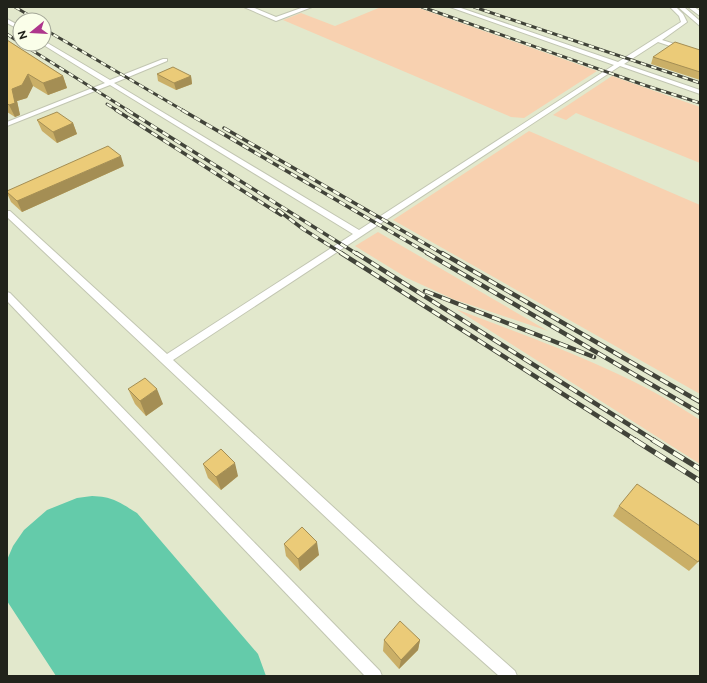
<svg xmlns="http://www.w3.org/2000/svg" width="707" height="683" viewBox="0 0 707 683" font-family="Raleway,sans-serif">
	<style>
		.built { fill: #e2e8cc; fill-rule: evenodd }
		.green { fill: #f8d1b0 }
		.water { fill: #64cbaa }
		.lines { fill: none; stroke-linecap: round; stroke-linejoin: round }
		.lane-casing { stroke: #c2c6b2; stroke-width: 2 }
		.lane { fill: #fff; fill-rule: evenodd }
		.rail-far3-casing { stroke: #414339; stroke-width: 3 }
		.rail-far2-casing { stroke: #414339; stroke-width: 3.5 }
		.rail-far1-casing { stroke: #414339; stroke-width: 4.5 }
		.rail-casing { stroke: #414339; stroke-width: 5.5 }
		.rail-far3 { stroke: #fafee9; stroke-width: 2; stroke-dasharray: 5.5; stroke-linecap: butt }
		.rail-far2 { stroke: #fafee9; stroke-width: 2.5; stroke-dasharray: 7; stroke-linecap: butt }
		.rail-far1 { stroke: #fafee9; stroke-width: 3; stroke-dasharray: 9; stroke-linecap: butt }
		.rail { stroke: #fafee9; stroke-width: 4; stroke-dasharray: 12; stroke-linecap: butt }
		.wall { fill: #caaf67 }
		.shaded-wall { fill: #a48e54 }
		.building { fill: #ebcb78; stroke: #a48e54 }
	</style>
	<rect width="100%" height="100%" fill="#edf1dc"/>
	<path class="built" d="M7 7H700V676H7ZM20 20H44V44H20Z"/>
	<g class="green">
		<path d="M381 7H416L597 71 524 118 511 117 283 20 301 13 335 26Z"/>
		<path d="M612 76 700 107V163L576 113 566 120 553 115Z"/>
		<path d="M529 131 700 205V394L393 220Z"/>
		<path d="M378 232 548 331 453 299 407 278 355 246Z"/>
		<path d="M456 309C539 341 626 370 700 420V464Z"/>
	</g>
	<path class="water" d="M92 496C114 497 119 502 137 513L258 654 266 676H56L7 601V560L13 546 24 530 47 510 77 498Z"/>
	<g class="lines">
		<g class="lane-casing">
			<g id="lane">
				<path d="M244 7H252L276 17 304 7H312L276 21Z"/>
				<path d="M450 7H458L618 62 681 22 679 16 670 7H676L683 14 687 22 662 40 700 52V56L658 42 624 64 700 90V94L620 66 173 360 428 594 515 671 517 676H499L418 604 7 217V211H10L167 354 353 234 110 85 7 126V122L105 83 42 44H44V41L110 80 163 59H167V61L114 83 359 230 614 65Z"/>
				<path d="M678 7H684L700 21V26Z"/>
				<path d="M688 7H694L700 11V16Z"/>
				<path d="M7 19 20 26V30L7 23Z"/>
				<path d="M7 292 10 293 380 671 382 676H365L7 301Z"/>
			</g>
		</g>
		<use href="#lane" class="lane"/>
		<g class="rail-far3-casing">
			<g id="rail-far3">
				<path d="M15 7 37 20"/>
				<path d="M422 7 644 85 700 103"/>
				<path d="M474 7 700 83"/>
				<path d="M44 29 184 111"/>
				<path d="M7 34 20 43"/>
				<path d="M22 44 129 111"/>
				<path d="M107 104 118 111"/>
			</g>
		</g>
		<g class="rail-far2-casing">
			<g id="rail-far2">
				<path d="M116 110 281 215"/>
				<path d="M127 110 357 254"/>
				<path d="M182 110 429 254"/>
				<path d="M224 128 443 254"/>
				<path d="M278 210 303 229 343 254"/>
			</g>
		</g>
		<g class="rail-far1-casing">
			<g id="rail-far1">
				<path d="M341 253 637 441"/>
				<path d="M356 253 655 441"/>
				<path d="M427 253 700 413"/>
				<path d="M442 253 700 402"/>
				<path d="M425 291 594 357"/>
			</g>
		</g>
		<g class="rail-casing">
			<g id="rail">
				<path d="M635 440 700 481"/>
				<path d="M653 440 700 469"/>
			</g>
		</g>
		<use href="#rail-far3" class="rail-far3"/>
		<use href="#rail-far2" class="rail-far2"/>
		<use href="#rail-far1" class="rail-far1"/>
		<use href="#rail" class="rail"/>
	</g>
	<g class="wall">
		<path d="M7 40 63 76 67 88 48 95 33 86 27 98 17 101 20 115 15 117 7 112Z"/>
		<path d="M700 50V80L651 64 653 57Z"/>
		<path d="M157 74 191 76 192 84 176 90 158 81Z"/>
		<path d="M37 120 73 123 77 134 57 143 42 131Z"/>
		<path d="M124 166 22 212 11 202 7 193V191Z"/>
		<path d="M128 389 163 404 146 416 135 404Z"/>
		<path d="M203 464 238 476 221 490 208 478Z"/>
		<path d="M619 506 698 562 689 571 613 516Z"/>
		<path d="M284 544 319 555 300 571 286 556Z"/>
		<path d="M384 640H420L418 650 399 669 383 651Z"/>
	</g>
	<g class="shaded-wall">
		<path d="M28 74 33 86 27 98 17 101 20 115 15 117 9 105 12 89Z"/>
		<path d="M63 76 67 88 48 95 43 83Z"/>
		<path d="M191 76 192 84 176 90 174 83Z"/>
		<path d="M73 123 77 134 57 143 53 132Z"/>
		<path d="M121 156 124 166 22 212 17 201Z"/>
		<path d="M157 389 163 404 146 416 140 401Z"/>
		<path d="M235 463 238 476 221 490 216 477Z"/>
		<path d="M317 542 319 555 300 571 298 559Z"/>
		<path d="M420 640 418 650 399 669 401 660Z"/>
	</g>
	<g class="building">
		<path d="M7 40 63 76 43 83 28 74 22 85 12 89 15 103 9 105 7 103Z"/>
		<path d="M675 42 700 50V72L653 57Z"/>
		<path d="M173 67 191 76 174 83 157 74Z"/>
		<path d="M57 112 73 123 53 132 37 120Z"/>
		<path d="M108 146 121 156 17 201 7 192V191Z"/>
		<path d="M145 378 157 389 140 401 128 389Z"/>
		<path d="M221 449 235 463 216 477 203 464Z"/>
		<path d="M637 484 700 526V559L698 562 619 506Z"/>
		<path d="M302 527 317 542 298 559 284 544Z"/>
		<path d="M400 621 420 640 401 660 384 640Z"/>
	</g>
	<rect width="707" height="683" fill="none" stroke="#21231b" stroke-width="16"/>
	<g transform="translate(32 32) rotate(252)"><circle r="19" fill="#fafee9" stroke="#a3a697"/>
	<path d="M0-3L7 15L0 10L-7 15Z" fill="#ae368c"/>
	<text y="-6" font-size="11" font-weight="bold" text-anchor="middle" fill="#21231b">N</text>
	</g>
</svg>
